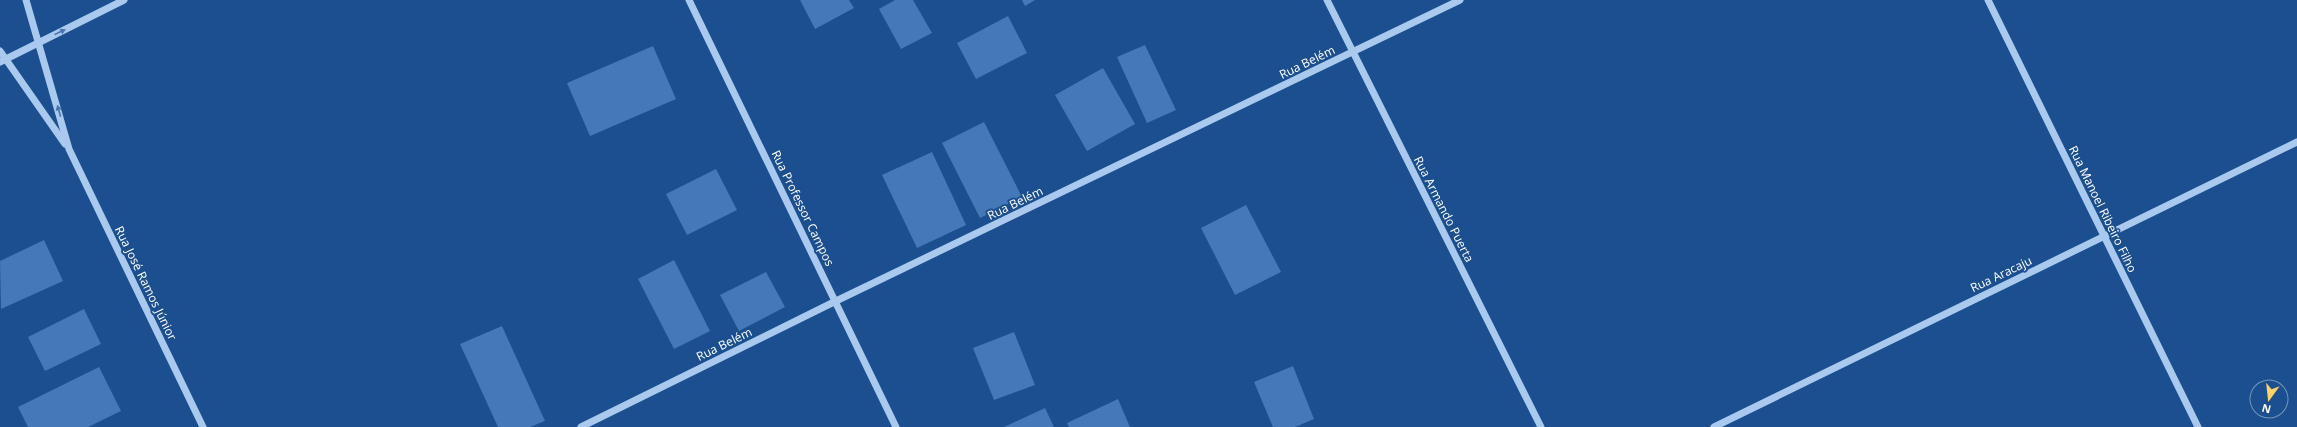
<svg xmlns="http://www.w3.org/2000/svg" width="2297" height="427" viewBox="0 0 2297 427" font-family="'Open Sans',sans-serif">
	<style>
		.building { fill: #4478b7 }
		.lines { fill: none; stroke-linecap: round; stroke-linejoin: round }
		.minor { stroke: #a9c9ee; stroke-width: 7 }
		.oneway { fill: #4674ac }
		.labels { text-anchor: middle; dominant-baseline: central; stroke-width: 4; stroke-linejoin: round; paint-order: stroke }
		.street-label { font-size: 12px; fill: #fff; stroke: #1b4f8f }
	</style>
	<rect width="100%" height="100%" fill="#1b4f8f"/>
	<g class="building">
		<path d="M800 0H849L854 8 815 29Z"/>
		<path d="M895 0H913L932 33 901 49 879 9Z"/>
		<path d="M1022 0H1035L1025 6Z"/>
		<path d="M1008 16 1027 53 976 79 957 43Z"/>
		<path d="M1145 45 1176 110 1147 123 1117 57Z"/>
		<path d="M653 46 676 99 590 136 567 83Z"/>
		<path d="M1103 68 1135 124 1087 151 1055 95Z"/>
		<path d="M984 122 1022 197 980 218 942 143Z"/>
		<path d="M932 152 966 225 917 248 882 175Z"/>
		<path d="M716 169 737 210 687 235 666 194Z"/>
		<path d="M1246 205 1281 272 1235 295 1201 228Z"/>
		<path d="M44 240 63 281 1 309 0 261Z"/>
		<path d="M674 260 710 331 674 349 638 279Z"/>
		<path d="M766 272 785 307 739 331 720 295Z"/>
		<path d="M84 309 101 344 45 371 28 337Z"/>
		<path d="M502 326 545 421 530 427H498L460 344Z"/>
		<path d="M1014 332 1035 385 994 400 973 348Z"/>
		<path d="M1293 366 1314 419 1295 427H1273L1254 382Z"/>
		<path d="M99 367 121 411 88 427H28L18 407Z"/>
		<path d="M1118 399 1130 427H1069L1067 423Z"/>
		<path d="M1045 408 1054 427H1004Z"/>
	</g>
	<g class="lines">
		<g class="minor">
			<path d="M26 0 69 149 203 427"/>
			<path d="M689 0 896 427"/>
			<path d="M1327 0 1541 427"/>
			<path d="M1988 0 2198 427"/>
			<path d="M0 51 65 144"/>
			<path d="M0 62 124 0"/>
			<path d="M581 427 836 301 1460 0"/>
			<path d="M1714 427 2297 142"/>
		</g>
	</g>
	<defs><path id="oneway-solid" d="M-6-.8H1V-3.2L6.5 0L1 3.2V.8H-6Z"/></defs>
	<g class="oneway">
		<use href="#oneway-solid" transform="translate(60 32) rotate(-26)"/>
		<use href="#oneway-solid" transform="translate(59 111) rotate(-106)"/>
	</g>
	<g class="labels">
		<g class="street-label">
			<text transform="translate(1307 62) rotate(-26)">Rua Belém</text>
			<text transform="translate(1015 203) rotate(-26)">Rua Belém</text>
			<text transform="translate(803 208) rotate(64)">Rua Professor Campos</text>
			<text transform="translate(1444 209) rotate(63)">Rua Armando Puerta</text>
			<text transform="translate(2103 209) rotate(64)">Rua Manoel Ribeiro Filho</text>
			<text transform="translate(2001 274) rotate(-26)">Rua Aracaju</text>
			<text transform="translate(146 283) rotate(64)">Rua José Ramos Júnior</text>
			<text transform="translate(724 344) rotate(-26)">Rua Belém</text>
		</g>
	</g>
	<g transform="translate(2269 399) rotate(195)"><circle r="19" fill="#1b4f8f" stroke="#7695bc"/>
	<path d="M0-3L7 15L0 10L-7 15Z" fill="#ffd166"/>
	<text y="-6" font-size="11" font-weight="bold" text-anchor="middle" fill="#ffffff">N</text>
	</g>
</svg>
